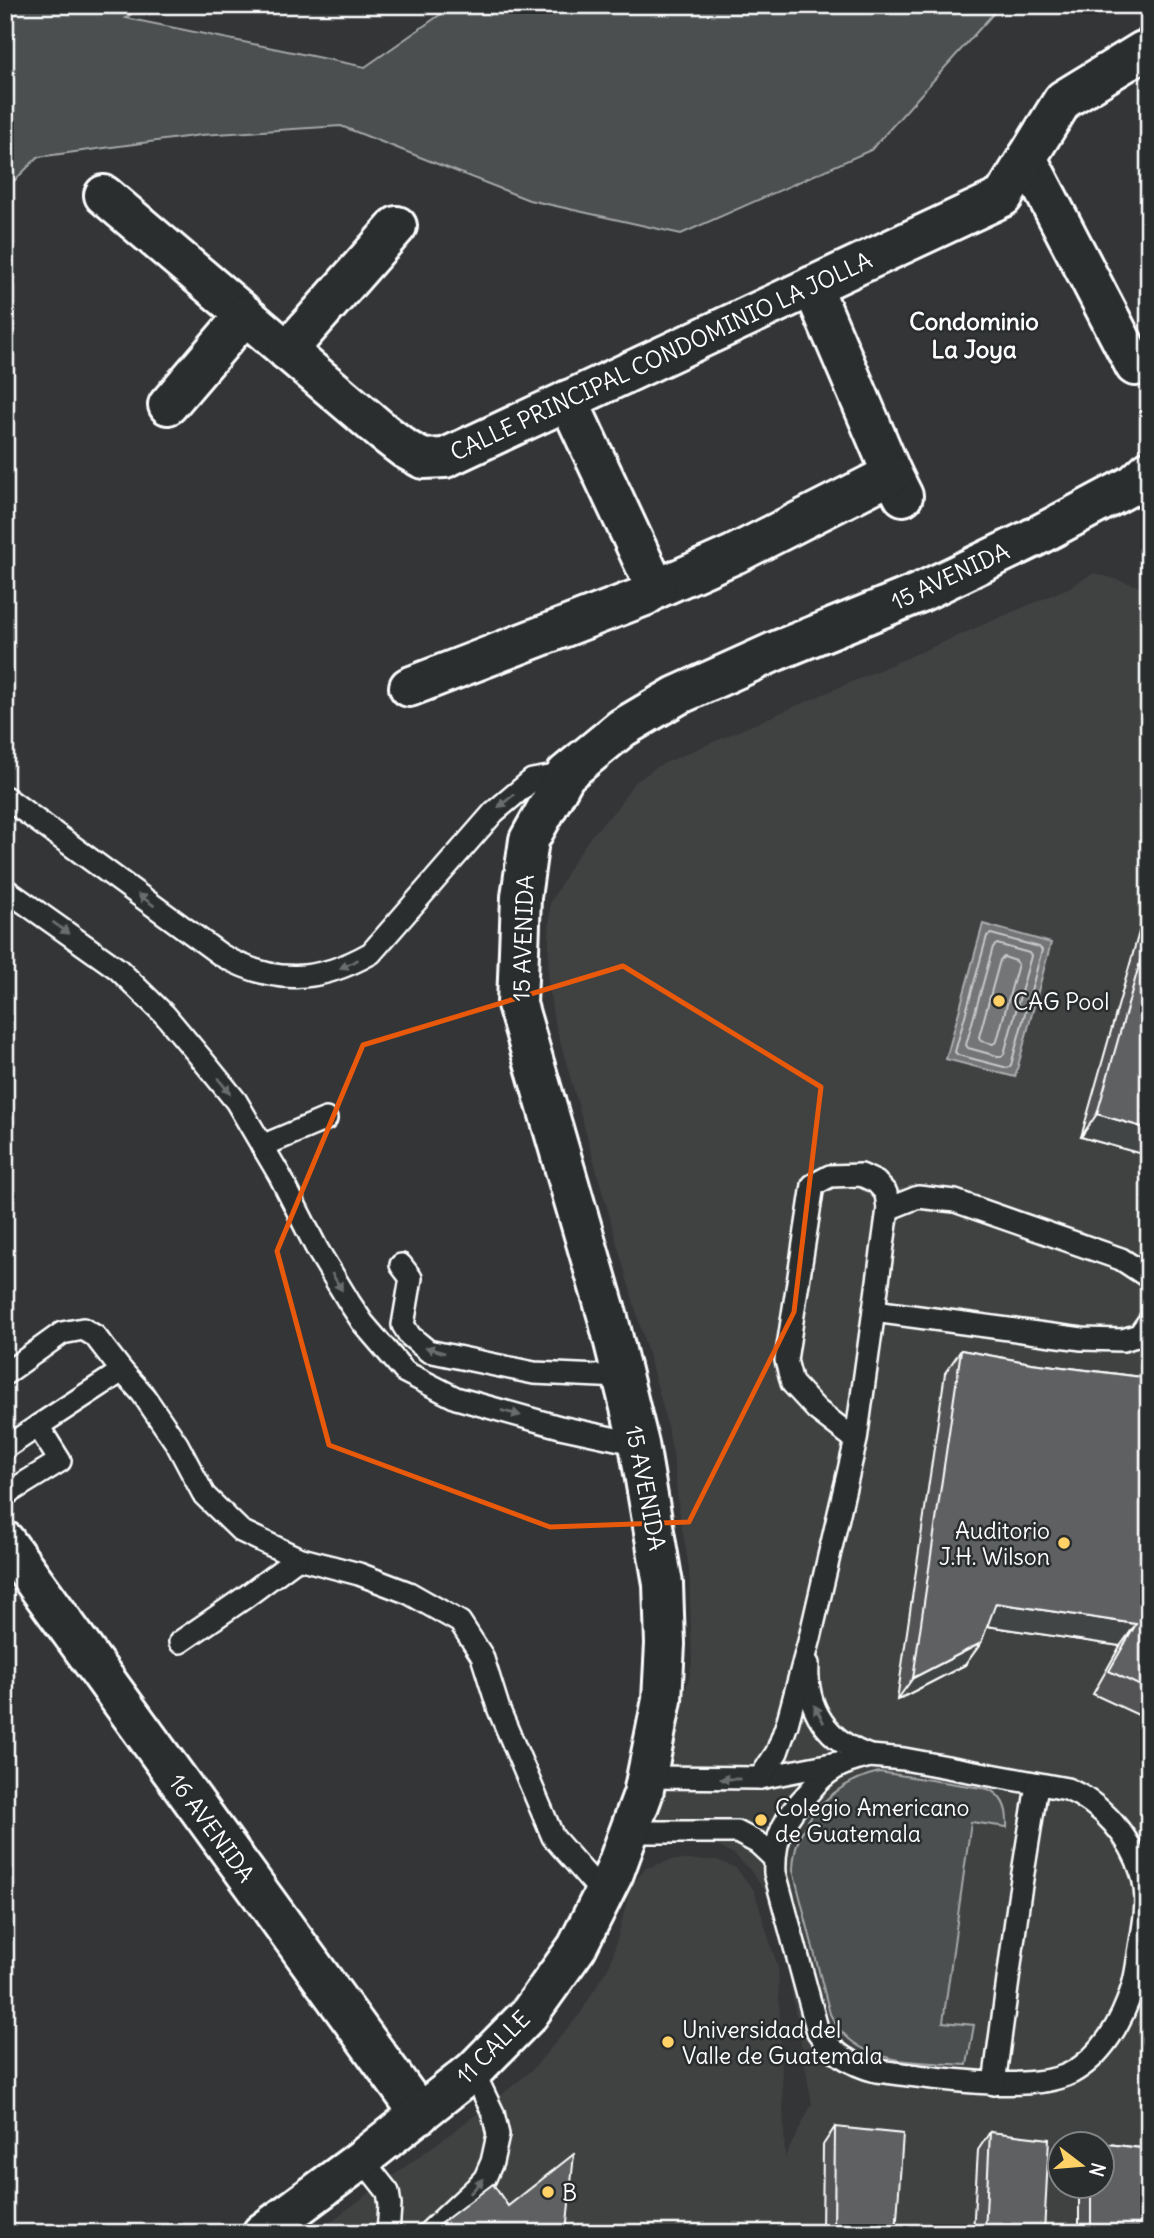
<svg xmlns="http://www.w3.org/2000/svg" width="1154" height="2238" viewBox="0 0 1154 2238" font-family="Delius,sans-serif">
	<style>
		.built { fill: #404243; fill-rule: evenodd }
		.green { fill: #4c4f50; stroke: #a6a7a8; stroke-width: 2 }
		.water { fill: #737576; stroke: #abacad; stroke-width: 2 }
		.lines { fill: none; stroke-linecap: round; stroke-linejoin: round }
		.shore { stroke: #c7c8c8; stroke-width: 2 }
		.lane-casing { stroke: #fff; stroke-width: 26 }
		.street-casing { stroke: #fff; stroke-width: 44 }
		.secondary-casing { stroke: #fff; stroke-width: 44 }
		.lane { stroke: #2a2d2e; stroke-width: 21 }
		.street { stroke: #2a2d2e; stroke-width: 38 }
		.secondary { stroke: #2a2d2e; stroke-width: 38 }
		.wall { fill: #525354; stroke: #fff; stroke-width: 2 }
		.shaded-wall { fill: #424445; stroke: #fff; stroke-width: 2 }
		.building { fill: #5f6162; stroke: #fff; stroke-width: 2 }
		.oneway { fill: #6a6c6d }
		.marked { fill: none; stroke: #e8590c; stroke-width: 5; stroke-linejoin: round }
		.poi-dot { fill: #ffd166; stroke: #2a2d2e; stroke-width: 2.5 }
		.labels { text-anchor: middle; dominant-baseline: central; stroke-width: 5; stroke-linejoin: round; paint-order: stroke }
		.street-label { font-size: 23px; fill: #fff; stroke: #2a2d2e }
		.poi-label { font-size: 23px; fill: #fff; stroke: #2a2d2e; text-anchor: start }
		.neighbourhood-label { font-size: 24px; font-weight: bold; fill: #fff; stroke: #2a2d2e }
	</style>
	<rect width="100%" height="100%" fill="#333536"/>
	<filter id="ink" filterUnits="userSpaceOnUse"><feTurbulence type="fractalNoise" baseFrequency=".0143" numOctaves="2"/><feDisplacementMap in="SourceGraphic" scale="14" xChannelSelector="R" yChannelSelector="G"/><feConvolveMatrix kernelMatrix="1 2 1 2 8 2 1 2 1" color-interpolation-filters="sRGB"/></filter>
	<g filter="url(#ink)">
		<path class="built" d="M1094 573 1149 589V2233H315L489 2105 532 2070 580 2014 611 1962 631 1886 646 1868 672 1860H717L736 1868 754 1890 778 1968 785 2157 812 2104 788 1971 765 1891 749 1869 734 1854 717 1846 645 1845 670 1757 692 1664 689 1568 679 1510 673 1453 662 1403 553 1016 548 980 550 903 572 864 591 836 617 808 633 784 658 766 1068 588ZM1060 2144H1102V2186H1060Z"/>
		<g class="green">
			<path d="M5 5H143L126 18 365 67 454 5H1001L871 150 681 234 529 200 341 126 201 135 38 157 5 190Z"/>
			<path d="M879 1772 988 1789C1004 1796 1008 1810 1007 1827L971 1822 943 2022 974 2025 967 2065C915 2061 856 2067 830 2014L793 1870C794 1821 833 1783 879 1772Z"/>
		</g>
		<path class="water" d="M983 924 1051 943 1015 1077 946 1059Z"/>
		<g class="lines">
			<g class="shore">
				<path d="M991 934 1039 947 1042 950 1011 1065 1008 1068 958 1055 955 1052 987 936Z"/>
				<path d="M997 944 1029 953 1031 956 1004 1054 1001 1057 968 1048 966 1045 993 947Z"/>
				<path d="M1004 957 1016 961 1018 964 997 1041 993 1044 981 1041 979 1037 1000 960Z"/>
			</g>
			<g class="lane-casing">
				<g id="lane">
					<path d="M5 797 221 955C274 985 318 983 371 953L494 812 532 780 566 774"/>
					<path d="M5 889 118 969 165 1015 201 1058 236 1101 280 1176 317 1249 349 1302 363 1323 405 1372 456 1398 560 1427 639 1444"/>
					<path d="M262 1146 326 1119"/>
					<path d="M888 1209 918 1197 955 1201 1121 1259 1147 1276 1149 1279"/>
					<path d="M401 1265 411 1278 403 1325 410 1336 428 1351 534 1373 622 1377"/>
					<path d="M874 1311 1082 1339 1123 1340 1139 1335 1149 1321"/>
					<path d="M5 1374 62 1333 83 1329 95 1336 122 1371"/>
					<path d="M5 1448 38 1426"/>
					<path d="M5 1495 60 1461 38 1426 122 1371 142 1393 177 1444 204 1495 241 1531 298 1558 359 1574 409 1593 460 1622 482 1656 499 1710 553 1837 604 1895"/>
					<path d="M180 1642 244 1598 298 1558"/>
					<path d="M808 1664C805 1709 828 1742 870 1756"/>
					<path d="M870 1756 904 1759 1067 1789C1101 1803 1131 1837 1142 1874 1149 1896 1145 1920 1141 1942 1138 1958 1137 1974 1132 1989 1122 2022 1101 2057 1071 2073 1028 2095 924 2076 876 2071 852 2065 832 2053 818 2032L775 1873C773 1836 786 1816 810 1791 817 1782 824 1775 834 1769 845 1762 857 1759 870 1756Z"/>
					<path d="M647 1777 760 1778 837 1763"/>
					<path d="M760 1778 777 1752 787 1724 810 1638 856 1440 888 1209 886 1193 876 1182 861 1175 830 1176 813 1185 786 1360 792 1383 817 1410 856 1440"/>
					<path d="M629 1832H737L758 1843 774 1858"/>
					<path d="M994 2084 1019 1898 1037 1785"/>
					<path d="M362 2159 388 2192 390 2205 388 2233"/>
					<path d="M428 2233 475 2189 485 2178 492 2162 498 2135 493 2113 473 2071"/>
				</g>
			</g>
			<g class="street-casing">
				<g id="street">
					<path d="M1027 158 1135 366"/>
					<path d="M104 195 383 432 405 449 423 459 445 458 1003 197 1063 100 1143 51 1149 50"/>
					<path d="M812 286 892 474 903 496"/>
					<path d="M287 351 397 226"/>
					<path d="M168 405 245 315"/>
					<path d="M656 589 735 554 892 474"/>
					<path d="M409 687 645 596 656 589 568 400"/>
					<path d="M5 1541 420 2114"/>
				</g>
			</g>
			<g class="secondary-casing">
				<path id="secondary" d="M262 2233 362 2159 473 2071 529 2014 577 1947 614 1873 643 1794 662 1700 665 1644 663 1584 639 1444 608 1318 517 1004 521 897 529 840 566 774 622 728 676 696 776 651 919 593 1031 539 1134 484 1149 470"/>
			</g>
			<use href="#lane" class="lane"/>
			<use href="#street" class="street"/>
			<use href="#secondary" class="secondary"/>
		</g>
		<g class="wall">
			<path d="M1149 914V1156L1081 1137 1141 925Z"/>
			<path d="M961 1350 1031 1363 1149 1378V1720L1093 1694 1120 1646 987 1626 981 1643 965 1665 897 1700 945 1373Z"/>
			<path d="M835 2127 896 2233H822L823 2145Z"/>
			<path d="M990 2132 1044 2233H973L978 2150Z"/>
			<path d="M1091 2142 1149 2149V2233H1079V2186H1102V2144H1090Z"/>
		</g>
		<g class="shaded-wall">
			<path d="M1097 1114 1149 1129V1156L1081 1137Z"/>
			<path d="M996 1603 1136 1624 1120 1646 980 1625Z"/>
			<path d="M981 1643 965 1665 897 1700 913 1678Z"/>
		</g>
		<g class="building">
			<path d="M1149 930V1129L1097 1114Z"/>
			<path d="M961 1350 1031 1363 1149 1378V1690L1109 1671 1136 1624 996 1603 981 1643 913 1678Z"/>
			<path d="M835 2127 903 2134 896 2233H834Z"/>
			<path d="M990 2132 1049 2139 1044 2233H985Z"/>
			<path d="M1091 2142 1149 2149V2233H1091V2186H1102V2144H1091Z"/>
			<path d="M574 2154 566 2233H428L493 2184 508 2206Z"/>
		</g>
		<defs><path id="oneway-solid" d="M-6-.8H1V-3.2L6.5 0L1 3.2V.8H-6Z" transform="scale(1.75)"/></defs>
		<g class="oneway">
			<use href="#oneway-solid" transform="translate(506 801) rotate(141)"/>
			<use href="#oneway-solid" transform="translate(146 900) rotate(-144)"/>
			<use href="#oneway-solid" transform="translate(61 928) rotate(36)"/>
			<use href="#oneway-solid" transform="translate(349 964) rotate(155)"/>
			<use href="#oneway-solid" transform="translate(224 1086) rotate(51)"/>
			<use href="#oneway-solid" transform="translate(337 1282) rotate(59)"/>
			<use href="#oneway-solid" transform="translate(435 1350) rotate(-163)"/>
			<use href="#oneway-solid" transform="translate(511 1413) rotate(15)"/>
			<use href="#oneway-solid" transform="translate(819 1714) rotate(-118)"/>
			<use href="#oneway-solid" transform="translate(730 1779) rotate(180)"/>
			<use href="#oneway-solid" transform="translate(477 2186) rotate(-47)"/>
		</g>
	</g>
	<path class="marked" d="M623 966 821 1087 794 1312 689 1522 550 1527 329 1445 277 1251 363 1045Z"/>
	<g class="poi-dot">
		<circle cx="999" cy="1001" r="7"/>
		<circle cx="1064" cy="1543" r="7"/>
		<circle cx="761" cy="1820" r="7"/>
		<circle cx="668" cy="2042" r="7"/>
		<circle cx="548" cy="2192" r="7"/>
	</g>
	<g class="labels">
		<g class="street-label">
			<text transform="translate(661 356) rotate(-25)">CALLE PRINCIPAL CONDOMINIO LA JOLLA</text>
			<text transform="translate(950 576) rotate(-25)">15 AVENIDA</text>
			<text transform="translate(523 938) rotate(-88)">15 AVENIDA</text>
			<text transform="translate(646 1488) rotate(79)">15 AVENIDA</text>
			<text transform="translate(212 1828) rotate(54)">16 AVENIDA</text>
			<text transform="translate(493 2047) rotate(-45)">11 CALLE</text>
		</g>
		<g class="poi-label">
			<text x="1013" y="1001">CAG Pool</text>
			<text x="1050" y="1530" text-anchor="end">Auditorio<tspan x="1050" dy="26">J.H. Wilson</tspan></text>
			<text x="775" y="1807">Colegio Americano<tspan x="775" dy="26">de Guatemala</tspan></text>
			<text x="682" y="2029">Universidad del<tspan x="682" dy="26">Valle de Guatemala</tspan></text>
			<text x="562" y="2192">B</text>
		</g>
		<g class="neighbourhood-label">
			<text x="974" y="321">Condominio<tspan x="974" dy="28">La Joya</tspan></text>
		</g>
	</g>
	<rect width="1154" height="2238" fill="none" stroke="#2a2d2e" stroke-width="28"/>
	<rect x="14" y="14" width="1126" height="2210" fill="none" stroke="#fff" stroke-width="2.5" filter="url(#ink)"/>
	<g transform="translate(1081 2165) rotate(106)"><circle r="33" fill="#2a2d2e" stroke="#7f8182" stroke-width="2"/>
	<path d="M0-5L12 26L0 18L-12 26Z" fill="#ffd166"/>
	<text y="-10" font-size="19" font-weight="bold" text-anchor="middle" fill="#ffffff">N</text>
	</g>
</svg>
